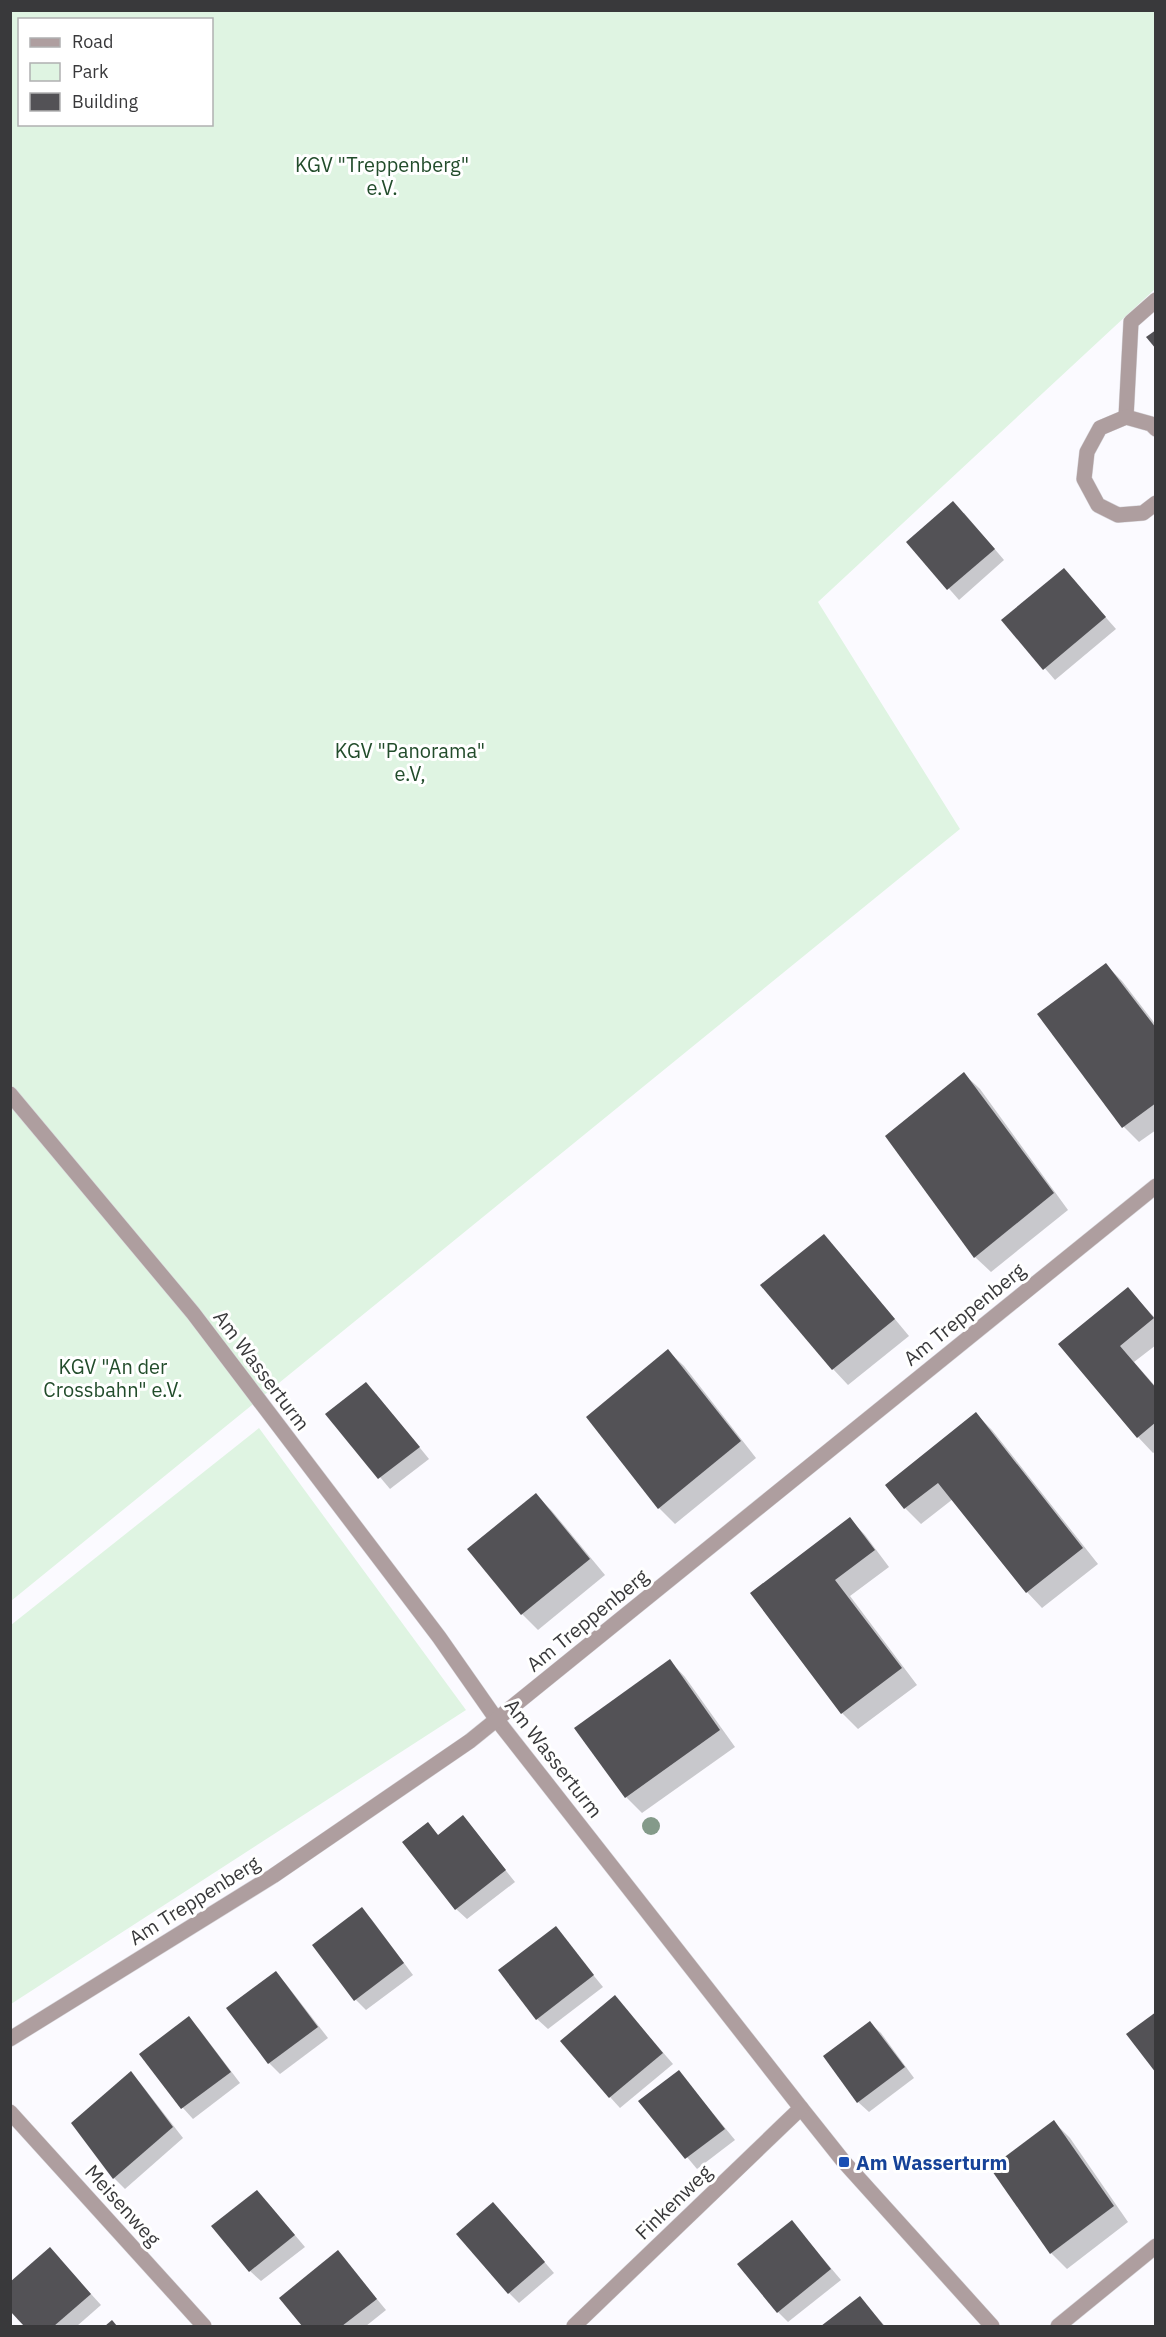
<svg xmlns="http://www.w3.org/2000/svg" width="1166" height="2337" viewBox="0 0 1166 2337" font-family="'IBM Plex Sans',sans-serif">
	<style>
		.green { fill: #dff4e2; fill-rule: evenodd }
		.shadow { fill: #0003 }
		.building { fill: #535256 }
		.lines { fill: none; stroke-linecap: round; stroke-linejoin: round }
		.minor-casing { stroke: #d8d7dc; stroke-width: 16 }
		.minor { stroke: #ae9e9f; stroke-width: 15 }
		.tree { fill: #849a8a }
		.transit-dot { fill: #1a4fb4; stroke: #fff; stroke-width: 2 }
		.labels { text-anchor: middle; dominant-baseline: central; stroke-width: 6; stroke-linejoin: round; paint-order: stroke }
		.park-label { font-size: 20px; fill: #224c2b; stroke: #fff }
		.street-label { font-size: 20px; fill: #39393b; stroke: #fff }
		.transit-label { font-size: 20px; font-weight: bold; fill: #164399; stroke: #fff; text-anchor: start }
	</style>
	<rect width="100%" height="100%" fill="#fbfaff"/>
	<g class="green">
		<path d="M10 11H1156L1155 289 818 602 960 829 11 1601ZM20 20H212V124H20Z"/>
		<path d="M259 1428 466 1710 11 2004V1625Z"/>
	</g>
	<g class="shadow">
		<path d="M964 513 1004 560 959 600 908 542Z"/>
		<path d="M1064 570 1116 629 1055 680 1003 620Z"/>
		<path d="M1106 965 1122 981 1156 1025V1130L1139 1142 1124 1127Z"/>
		<path d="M964 1074 980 1089 1068 1210 991 1272 975 1257Z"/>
		<path d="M823 1236 839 1252 909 1336 848 1385 833 1369Z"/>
		<path d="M1128 1289 1156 1319V1345L1134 1362 1156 1387V1451L1153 1453 1138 1437 1060 1344Z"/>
		<path d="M668 1351 684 1366 756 1458 675 1524 659 1508 588 1417Z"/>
		<path d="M376 1394 429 1459 390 1489 327 1414Z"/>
		<path d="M976 1414 992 1430 1098 1564 1042 1608 1027 1592 953 1499 921 1524 905 1508Z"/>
		<path d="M536 1495 552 1511 605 1575 538 1630 522 1614Z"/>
		<path d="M850 1519 865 1535 889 1567 850 1596 917 1685 858 1729 842 1713 752 1593Z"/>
		<path d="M670 1661 685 1677 735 1747 642 1813 626 1797 577 1728Z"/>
		<path d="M463 1817 515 1882 467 1919 456 1909 427 1824 439 1836Z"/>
		<path d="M361 1909 372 1920 413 1975 366 2010 356 2000Z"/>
		<path d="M555 1928 603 1987 548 2029 537 2019Z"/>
		<path d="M276 1973 286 1984 328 2038 280 2074 269 2063 228 2009Z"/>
		<path d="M615 1997 673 2064 620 2108 610 2097Z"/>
		<path d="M188 2018 199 2029 240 2083 193 2119 183 2108 141 2054Z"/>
		<path d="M870 2023 881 2033 914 2078 869 2112 858 2102Z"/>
		<path d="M679 2072 735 2140 697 2169 640 2101Z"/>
		<path d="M131 2073 141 2084 183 2138 125 2189 114 2178 73 2123Z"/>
		<path d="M1054 2122 1070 2138 1128 2222 1067 2269 1051 2253 992 2168Z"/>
		<path d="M267 2202 305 2247 261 2281 250 2271Z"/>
		<path d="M504 2215 554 2273 519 2303 509 2293Z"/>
		<path d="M792 2222 841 2280 788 2322 778 2312Z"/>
		<path d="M50 2249 101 2305 77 2326H26L10 2309Z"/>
		<path d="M338 2252 386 2310 366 2326H304L281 2298Z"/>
		<path d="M860 2298 885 2326H824Z"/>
	</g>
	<g class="building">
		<path d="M1156 330V349L1146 337Z"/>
		<path d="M953 501 995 549 947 590 906 542Z"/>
		<path d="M1064 568 1106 617 1043 670 1001 620Z"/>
		<path d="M1106 963 1156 1028V1103L1122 1128 1037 1014Z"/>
		<path d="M964 1072 1054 1193 974 1258 885 1136Z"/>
		<path d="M824 1234 895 1319 832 1370 760 1285Z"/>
		<path d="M1128 1287 1154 1318 1120 1346 1156 1388V1422L1137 1438 1058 1344Z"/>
		<path d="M668 1349 741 1441 658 1509 586 1417Z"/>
		<path d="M366 1382 420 1447 378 1479 325 1414Z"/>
		<path d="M976 1412 1083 1548 1026 1593 938 1483 904 1509 885 1485Z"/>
		<path d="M536 1493 590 1559 521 1615 467 1549Z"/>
		<path d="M850 1517 875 1550 835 1580 902 1668 841 1714 750 1593Z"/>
		<path d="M670 1659 720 1730 625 1798 574 1728Z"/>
		<path d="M463 1815 506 1870 455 1910 402 1842 428 1822 438 1835Z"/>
		<path d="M362 1907 404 1963 354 2001 312 1945Z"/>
		<path d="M556 1926 594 1975 536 2020 498 1970Z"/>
		<path d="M276 1971 318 2027 268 2064 226 2008Z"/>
		<path d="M615 1995 663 2053 609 2098 560 2041Z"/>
		<path d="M1156 2012V2073L1126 2034Z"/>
		<path d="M189 2016 231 2072 181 2109 139 2054Z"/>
		<path d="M870 2021 905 2067 857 2103 823 2056Z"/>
		<path d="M679 2070 725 2129 685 2159 638 2101Z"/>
		<path d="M131 2071 173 2127 113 2179 71 2123Z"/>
		<path d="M1054 2120 1114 2206 1050 2254 990 2168Z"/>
		<path d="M257 2190 295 2235 249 2272 211 2226Z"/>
		<path d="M493 2202 545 2262 508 2294 456 2234Z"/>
		<path d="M792 2220 831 2269 777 2313 737 2264Z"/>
		<path d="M50 2247 91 2294 54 2326H24L10 2311V2282Z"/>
		<path d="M338 2250 377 2299 342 2326H302L279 2298Z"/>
		<path d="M860 2296 884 2326H821Z"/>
		<path d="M112 2320 117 2326H105Z"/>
	</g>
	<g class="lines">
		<g class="minor-casing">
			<g id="minor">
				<path d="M1126 417 1131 322 1156 300"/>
				<path d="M1156 429 1151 424 1126 417 1100 428 1087 452 1084 479 1098 505 1118 515 1143 513 1156 503"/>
				<path d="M10 1094 193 1313 439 1637 497 1720 801 2108 844 2162 992 2326"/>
				<path d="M10 2039 273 1876 470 1741 1156 1186"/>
				<path d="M10 2112 204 2326"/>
				<path d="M574 2326 801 2108"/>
				<path d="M1058 2326 1156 2246"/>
			</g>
		</g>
		<use href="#minor" class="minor"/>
	</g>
	<circle class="tree" cx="651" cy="1826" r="9"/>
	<rect class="transit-dot" x="838" y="2156" width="12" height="12" rx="3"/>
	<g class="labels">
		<g class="park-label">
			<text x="382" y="164">KGV "Treppenberg"<tspan x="382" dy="23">e.V.</tspan></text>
			<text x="410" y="750">KGV "Panorama"<tspan x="410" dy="23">e.V,</tspan></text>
			<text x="113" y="1366">KGV "An der<tspan x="113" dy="23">Crossbahn" e.V.</tspan></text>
		</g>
		<g class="street-label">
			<text transform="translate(964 1314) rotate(-39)">Am Treppenberg</text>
			<text transform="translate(262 1370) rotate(53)">Am Wasserturm</text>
			<text transform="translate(587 1620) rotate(-39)">Am Treppenberg</text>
			<text transform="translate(554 1758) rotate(52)">Am Wasserturm</text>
			<text transform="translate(194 1900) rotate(-32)">Am Treppenberg</text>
			<text transform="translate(673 2202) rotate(-44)">Finkenweg</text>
			<text transform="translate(123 2205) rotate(48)">Meisenweg</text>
		</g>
		<g class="transit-label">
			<text x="856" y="2162">Am Wasserturm</text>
		</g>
	</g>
	<rect width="1166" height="2337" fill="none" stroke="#39393b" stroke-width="24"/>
	<rect x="18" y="18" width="195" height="108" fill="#ffffff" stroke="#b0b0b1" stroke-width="1.5"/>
	<rect x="30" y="38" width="30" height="9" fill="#ae9e9f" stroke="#b0b0b1" stroke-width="1.5"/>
	<text x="72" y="48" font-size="18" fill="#39393b">Road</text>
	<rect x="30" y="63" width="30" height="18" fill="#dff4e2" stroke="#b0b0b1" stroke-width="1.5"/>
	<text x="72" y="78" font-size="18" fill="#39393b">Park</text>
	<rect x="30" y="93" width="30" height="18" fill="#535256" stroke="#b0b0b1" stroke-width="1.5"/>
	<text x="72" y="108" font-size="18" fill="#39393b">Building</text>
</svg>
